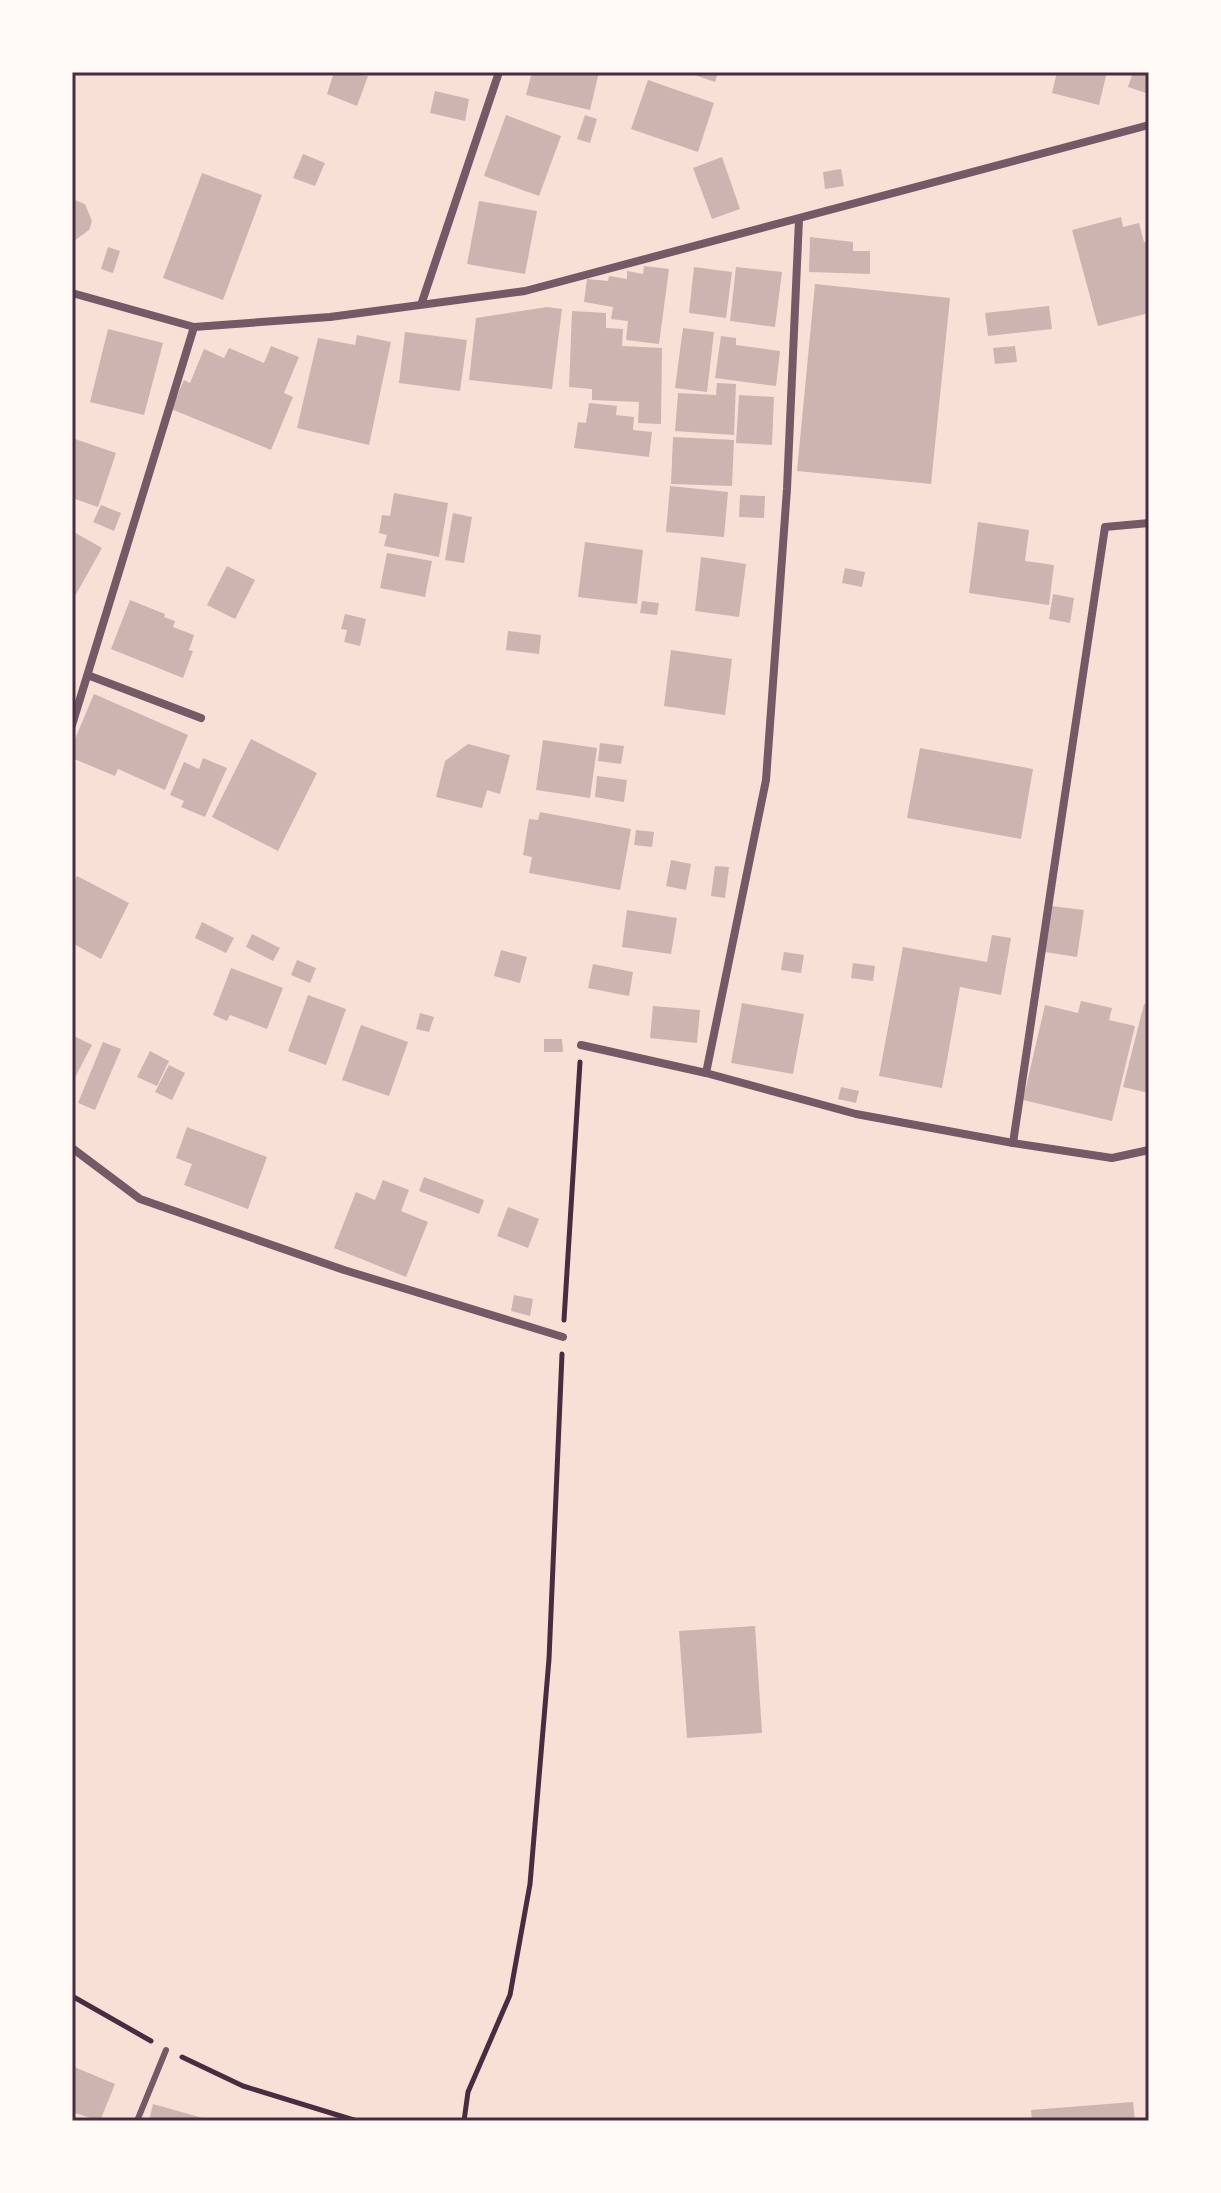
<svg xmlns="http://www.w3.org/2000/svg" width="1221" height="2193" viewBox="0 0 1221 2193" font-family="'PT Sans Narrow',sans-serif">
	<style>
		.building { fill: #ccb4b1 }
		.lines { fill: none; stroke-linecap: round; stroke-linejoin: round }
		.path { stroke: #4a2c40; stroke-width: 5 }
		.service { stroke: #755966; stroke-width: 6 }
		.minor { stroke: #755966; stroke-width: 8 }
		.neatline { fill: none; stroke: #4a2c40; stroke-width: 3 }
	</style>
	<rect width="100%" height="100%" fill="#f7e1d7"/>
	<g class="building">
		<path d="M334 72 368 76 357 106 327 94Z"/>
		<path d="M532 72H599L590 110 526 95Z"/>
		<path d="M686 72H718L715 82Z"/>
		<path d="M1057 72H1107L1099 105 1052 93Z"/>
		<path d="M1133 72H1149V94L1128 87Z"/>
		<path d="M648 80 714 103 698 152 631 129Z"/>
		<path d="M435 91 469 99 465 121 430 113Z"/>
		<path d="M506 115 561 136 539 196 484 176Z"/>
		<path d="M585 115 597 119 590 143 577 139Z"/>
		<path d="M303 154 325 163 315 186 293 178Z"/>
		<path d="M722 157 740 209 712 219 693 168Z"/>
		<path d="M841 169 844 186 825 189 823 172Z"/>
		<path d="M202 173 262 195 223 300 163 278Z"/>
		<path d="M72 199 85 204 92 221 89 230 74 241Z"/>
		<path d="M479 201 537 211 525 274 467 264Z"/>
		<path d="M1121 217 1123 227 1139 223 1144 242 1149 241V313L1098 326 1072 230Z"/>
		<path d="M810 237 853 242V251H870V274L809 272Z"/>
		<path d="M108 247 120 251 113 273 101 269Z"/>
		<path d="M644 266 669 269 659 344 626 340 628 321 611 319 613 307 584 302 587 279 608 281 609 276 627 279V271L643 274Z"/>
		<path d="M694 267 732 272 726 318 689 313Z"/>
		<path d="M736 267 782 272 775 327 730 321Z"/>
		<path d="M815 284 950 298 931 484 797 471Z"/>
		<path d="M1049 306 1052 329 988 336 985 313Z"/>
		<path d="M547 307 562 309 552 389 469 380 476 318Z"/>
		<path d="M572 311 606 313V328L623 329 622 346 662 348 661 424 638 423 639 402 592 400V389L569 387Z"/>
		<path d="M683 328 714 332 707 392 675 388Z"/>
		<path d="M108 329 163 343 144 415 90 402Z"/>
		<path d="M405 332 467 340 460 391 399 383Z"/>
		<path d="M357 335 391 342 369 445 297 428 318 338 355 345Z"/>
		<path d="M721 336 736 338V345L780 351 776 386 715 378Z"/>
		<path d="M271 346 299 357 284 393 293 397 271 450 171 409 184 380 190 383 204 349 224 358 229 348 264 363Z"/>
		<path d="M1015 346 1017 362 995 364 993 348Z"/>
		<path d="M717 383 736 384 734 435 675 431 678 393 716 395Z"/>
		<path d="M739 395 774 397 772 445 736 443Z"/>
		<path d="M589 403 617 406 616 415 634 417 633 430 652 432 649 457 574 448 578 422 586 423Z"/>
		<path d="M673 437 734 440 732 486 671 484Z"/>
		<path d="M72 438 116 453 98 507 72 498Z"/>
		<path d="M670 486 728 492 724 537 666 532Z"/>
		<path d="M394 493 448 503 439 557 384 546 387 535 379 533 382 515 390 516Z"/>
		<path d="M740 495 765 496 764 518 739 517Z"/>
		<path d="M101 505 121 513 114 531 93 522Z"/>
		<path d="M453 513 472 517 464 563 445 560Z"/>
		<path d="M978 522 1029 530 1025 561 1054 565 1049 605 969 593Z"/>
		<path d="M72 531 102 548 75 596 72 594Z"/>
		<path d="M585 542 643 550 637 604 578 597Z"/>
		<path d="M387 553 432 561 425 597 380 588Z"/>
		<path d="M701 557 746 564 739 617 695 611Z"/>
		<path d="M227 566 255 580 235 619 207 605Z"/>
		<path d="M845 568 865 572 862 587 842 583Z"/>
		<path d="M1053 594 1074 598 1070 623 1049 619Z"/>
		<path d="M130 600 165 614 164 617 175 621 173 627 194 635 189 650 193 651 183 678 111 649Z"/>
		<path d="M642 601 659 603 657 615 640 613Z"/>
		<path d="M345 614 366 619 360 646 344 642 347 630 341 629Z"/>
		<path d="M508 631 541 635 539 654 506 650Z"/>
		<path d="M671 650 732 659 725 715 664 706Z"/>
		<path d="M94 694 188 735 165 790 118 769 115 776 72 758V746Z"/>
		<path d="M251 739 317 773 278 851 212 817Z"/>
		<path d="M543 740 597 748 590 798 536 790Z"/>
		<path d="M600 743 624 746 621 764 598 761Z"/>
		<path d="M468 744 510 755 500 794 487 790 482 808 436 797 445 761Z"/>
		<path d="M920 748 1033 769 1021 839 907 818Z"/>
		<path d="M203 758 227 768 205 817 181 807 184 801 170 795 184 762 199 769Z"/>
		<path d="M597 776 627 780 624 802 595 797Z"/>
		<path d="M540 812 631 829 620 890 529 873 532 857 523 855 529 819 538 820Z"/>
		<path d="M636 830 654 832 652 847 634 845Z"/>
		<path d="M671 860 691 864 686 890 666 886Z"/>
		<path d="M715 866 729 867 725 898 711 896Z"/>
		<path d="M77 876 129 903 101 959 72 943V886Z"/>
		<path d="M1051 906 1084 910 1077 957 1045 952Z"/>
		<path d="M627 910 677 918 671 954 622 947Z"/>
		<path d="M202 922 234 938 226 953 195 938Z"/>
		<path d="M252 934 280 948 273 961 246 947Z"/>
		<path d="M992 935 1011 938 1001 995 960 987 942 1088 879 1076 903 947 987 962Z"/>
		<path d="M501 950 527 957 520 983 494 976Z"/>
		<path d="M784 952 804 955 801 973 781 970Z"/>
		<path d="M297 960 316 968 310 983 291 975Z"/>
		<path d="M853 963 875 966 873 981 851 978Z"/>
		<path d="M593 964 633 972 629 996 588 988Z"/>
		<path d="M231 968 283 988 267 1029 230 1015 227 1021 213 1015Z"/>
		<path d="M308 995 346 1009 326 1065 288 1051Z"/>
		<path d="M1081 1001 1112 1008 1109 1020 1135 1026 1112 1121 1023 1100 1045 1005 1078 1013Z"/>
		<path d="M742 1003 804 1014 793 1074 731 1063Z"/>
		<path d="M1144 1004 1149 1005V1093L1123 1087Z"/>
		<path d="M653 1006 700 1010 697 1043 650 1038Z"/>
		<path d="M420 1013 434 1017 429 1032 416 1029Z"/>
		<path d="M361 1025 408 1042 389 1096 342 1080Z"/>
		<path d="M72 1035 92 1045 72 1083Z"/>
		<path d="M544 1039H562L563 1052H544Z"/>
		<path d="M103 1042 121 1049 95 1110 78 1103Z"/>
		<path d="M150 1051 169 1061 157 1086 137 1077Z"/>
		<path d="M169 1065 185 1073 172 1100 155 1092Z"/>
		<path d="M841 1087 859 1091 856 1103 838 1099Z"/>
		<path d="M187 1127 267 1157 248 1209 184 1185 192 1164 176 1158Z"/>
		<path d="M424 1177 484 1200 479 1214 419 1191Z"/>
		<path d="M383 1180 409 1190 401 1211 428 1222 406 1277 334 1248 356 1192 375 1200Z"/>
		<path d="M508 1207 539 1219 528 1248 497 1236Z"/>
		<path d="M514 1295 533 1299 530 1316 511 1311Z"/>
		<path d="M755 1626 762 1733 687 1738 679 1631Z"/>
		<path d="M72 2066 115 2084 100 2121 72 2112Z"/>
		<path d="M1133 2102 1135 2121H1032L1031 2110Z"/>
		<path d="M153 2104 210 2120V2121H149Z"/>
	</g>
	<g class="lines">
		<g class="path">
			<path d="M564 1320 580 1062"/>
			<path d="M72 1996 151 2041"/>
			<path d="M182 2057 243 2086 357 2121"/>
			<path d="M464 2121 468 2092 510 1995 530 1884 549 1659 562 1354"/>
		</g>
		<path class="service" d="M137 2121 166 2050"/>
		<g class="minor">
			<path d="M72 293 194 327 330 317 525 291 1149 125"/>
			<path d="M422 302 499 72"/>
			<path d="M90 676 201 718"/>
			<path d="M72 725 194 327"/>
			<path d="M581 1045 706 1073 856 1114 1013 1143 1112 1158 1149 1150"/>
			<path d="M706 1073 766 780 787 489 799 219"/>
			<path d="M1013 1143 1105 527 1149 523"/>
			<path d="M72 1148 140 1199 344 1270 563 1337"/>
		</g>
	</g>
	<rect width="1221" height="2193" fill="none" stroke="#fffaf5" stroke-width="148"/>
	<rect x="74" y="74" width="1073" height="2045" class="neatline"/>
</svg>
